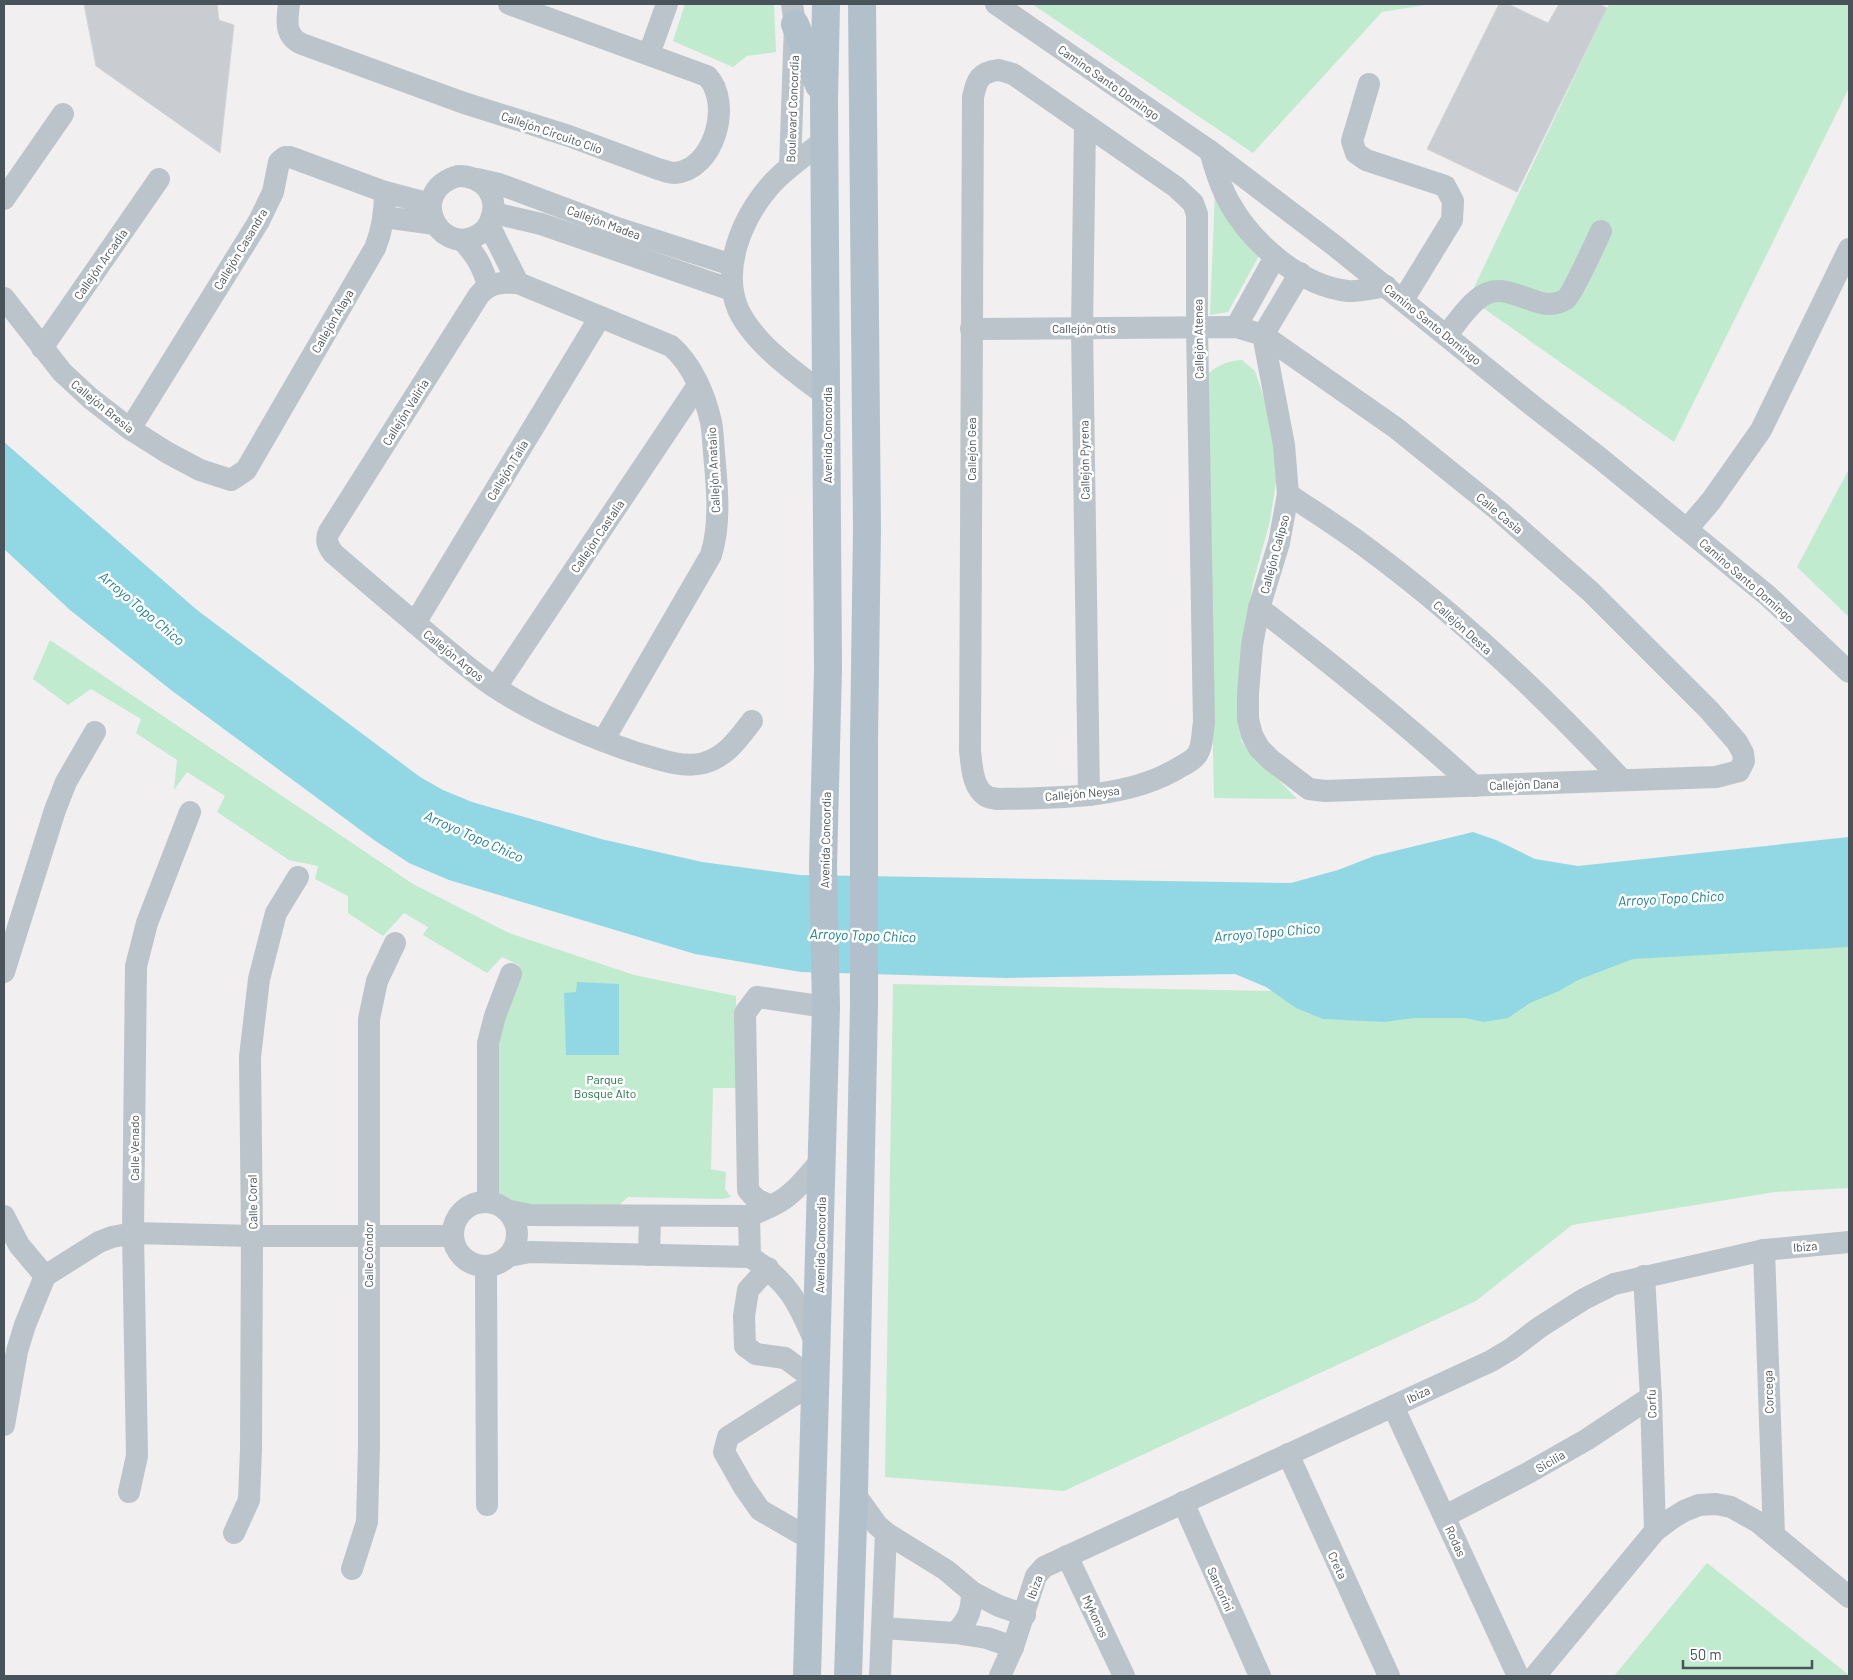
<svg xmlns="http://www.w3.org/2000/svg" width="1853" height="1680" viewBox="0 0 1853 1680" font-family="Barlow,sans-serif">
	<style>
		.green { fill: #c1ebce }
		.water { fill: #92d8e4 }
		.building { fill: #c9ccd1; stroke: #d3d5da }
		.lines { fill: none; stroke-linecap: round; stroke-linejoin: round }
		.minor { stroke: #bbc4ca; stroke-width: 22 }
		.major { stroke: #b1c0cb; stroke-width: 28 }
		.labels { text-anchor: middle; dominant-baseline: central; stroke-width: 5; stroke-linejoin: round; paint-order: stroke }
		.street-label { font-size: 12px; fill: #48535a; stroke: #fff }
		.park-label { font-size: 12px; fill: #1f7545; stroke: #fff }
		.water-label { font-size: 14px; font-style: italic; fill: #187e8f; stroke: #fff }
	</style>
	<rect width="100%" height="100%" fill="#f1efef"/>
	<g class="green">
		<path d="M685 4H774L776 52 747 56 733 67 673 41Z"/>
		<path d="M1032 4H1431L1382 12 1253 153Z"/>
		<path d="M1609 4H1849V88L1674 442 1469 298Z"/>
		<path d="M1215 191 1259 256 1228 312 1210 315Z"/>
		<path d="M1242 360 1255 371 1263 395 1275 437 1277 476 1270 521 1253 583 1244 632 1239 701 1241 741 1297 799 1214 798 1205 376C1217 366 1226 361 1242 360Z"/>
		<path d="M1849 469V617L1797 567Z"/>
		<path d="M50 640 413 884 509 933 634 975 736 996V1088H713L711 1169 726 1172 725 1189 731 1197 723 1199 628 1197 616 1208 508 1204 499 1196V1043L507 1004 518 979 519 965 502 957 487 973 423 935 428 927 404 913 383 936 348 913V896L315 879 318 866 289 860 217 812 225 796 187 772 174 790 177 760 136 733 141 719 91 689 68 705 33 679Z"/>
		<path d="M1849 934V1188L1775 1192 1572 1225 1476 1301 1064 1491 885 1477 893 984 1378 993 1422 955Z"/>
		<path d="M1707 1563 1849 1675V1676H1614Z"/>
	</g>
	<g class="water">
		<path d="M4 442 197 610 420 777 443 790 472 802 601 839 702 862 800 875 1291 883 1338 870 1374 856 1473 832 1496 840 1535 859 1578 866 1849 837V947L1633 959 1578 980 1559 991 1530 1003 1508 1018 1484 1022 1465 1018H1414L1384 1022 1323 1019 1296 1008 1266 987 1235 974 1006 978 801 972 695 954 449 880 409 863 374 840 171 690 70 610 4 549Z"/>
		<path d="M577 982 619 984V1055H566L564 993 576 992Z"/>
	</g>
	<g class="building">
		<path d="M84 4H217L219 20 234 25 220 153 96 66Z"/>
		<path d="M1499 4H1508L1548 23 1559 4H1599L1607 8 1517 192 1427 149Z"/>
	</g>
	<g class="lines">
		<g class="minor">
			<path d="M289 4C287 20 284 36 302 44L464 103 569 136 658 169C663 170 669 173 674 173 714 171 733 103 707 76L509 4"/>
			<path d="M996 4 1210 151 1335 246 1533 406 1601 459 1768 596 1849 672"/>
			<path d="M649 54 667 4"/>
			<path d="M999 70 1013 74 1176 187 1193 203 1197 214V327L1204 723C1202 732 1203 745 1198 753 1195 759 1186 764 1180 767 1129 799 1056 798 997 799 994 798 989 798 986 796 972 787 972 766 970 751L973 97C977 80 979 72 999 70Z"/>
			<path d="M1369 84 1352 141 1356 153 1366 160 1445 186 1453 201 1452 220 1403 300"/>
			<path d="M1085 124 1082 328 1089 795"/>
			<path d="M825 140C806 155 784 169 769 187 742 219 721 268 738 309 753 343 798 375 827 396"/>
			<path d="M1210 151C1215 169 1220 186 1229 202 1251 242 1300 286 1348 291 1360 292 1374 288 1386 286"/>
			<path d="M790 167 795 24 792 4"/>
			<path d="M458 176C484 176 501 196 490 222 487 229 481 234 474 237 437 253 407 191 458 176Z"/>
			<path d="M477 179 499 184 617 228 732 265"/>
			<path d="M4 199 63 114"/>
			<path d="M494 213 541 224 732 290"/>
			<path d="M384 217 435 224"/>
			<path d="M489 225 518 283"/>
			<path d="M463 241C476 255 483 267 488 286"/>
			<path d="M4 298 62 372 90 398 130 429 168 453 200 470 231 480 246 470 375 248C383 229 385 212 385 192"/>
			<path d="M1236 327 1275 257"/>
			<path d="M971 329 1236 327 1263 335 1396 428 1499 511 1591 592 1709 710 1737 742 1743 753 1744 761 1739 771 1716 777 1325 791 1309 789 1271 760 1259 748 1252 735 1248 719V693L1252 645 1259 608 1279 543 1288 494 1284 445 1263 335 1300 273"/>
			<path d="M1447 335C1457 322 1466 308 1479 298 1509 275 1538 318 1566 299 1572 294 1596 242 1601 231"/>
			<path d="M42 348 159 179"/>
			<path d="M130 429 259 221 273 192 279 162 285 157H290L385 192 430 204"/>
			<path d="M1288 494C1313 511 1339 527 1363 545 1457 614 1543 695 1622 780"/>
			<path d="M1687 529 1711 501 1761 430 1849 249"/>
			<path d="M1259 608C1333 665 1405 723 1474 786"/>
			<path d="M415 623 600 317"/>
			<path d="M496 687 698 385"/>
			<path d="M603 741 711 555C721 523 717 486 714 453 713 443 713 432 711 422 705 395 692 364 671 346L518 283C503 282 490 282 479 295L329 532C325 540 328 546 333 553 364 580 396 607 428 634 449 652 470 670 493 686 537 715 584 735 634 752 655 758 682 769 704 763 727 756 738 739 752 721"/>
			<path d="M4 972 55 810 66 782 95 732"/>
			<circle cx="485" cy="1234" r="32"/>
			<path d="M488 1202V1043L495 1016 511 974"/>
			<path d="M771 1206 756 1199 748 1190 745 1013 757 997 826 1007"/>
			<path d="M506 1210 530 1215 749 1216C763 1210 779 1204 790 1194 802 1184 812 1171 822 1159"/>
			<path d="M4 1216 19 1245 45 1276"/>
			<path d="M749 1216 750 1257"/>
			<path d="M1764 1250 1774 1535"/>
			<path d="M649 1255 650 1216"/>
			<path d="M509 1256 530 1252 750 1257C788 1281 798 1302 815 1342"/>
			<path d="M486 1267 487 1505"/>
			<path d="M768 1268 748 1290 744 1316 745 1346 756 1354 785 1358 816 1381 728 1437 724 1452 744 1487 760 1510 812 1540"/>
			<path d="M1644 1276 1651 1397 1655 1531"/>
			<path d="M1393 1406 1518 1676"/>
			<path d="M4 1425 17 1351 25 1325 45 1276 99 1242 112 1237 133 1233 252 1236H452"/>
			<path d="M1288 1454 1389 1676"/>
			<path d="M129 1492 137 1456 133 1233 136 966 147 923 190 812"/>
			<path d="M854 1493 877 1525 886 1533 946 1570 972 1592C972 1609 969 1620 955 1633L883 1628"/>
			<path d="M1183 1502 1260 1676"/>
			<path d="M1445 1516 1528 1473 1586 1440 1651 1397"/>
			<path d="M234 1533 249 1500 251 1449 252 1236 250 1057 259 979 276 913 298 877"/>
			<path d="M1067 1556 1124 1676"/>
			<path d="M352 1569 367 1522 369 1446V1019L377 981 395 943"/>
			<path d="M972 1592 999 1606 1025 1615"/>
			<path d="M955 1633 987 1638 1013 1647"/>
			<path d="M880 1676 886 1533"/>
			<path d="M1000 1676 1013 1647 1036 1576 1044 1567 1491 1361 1511 1349 1540 1327 1584 1299 1614 1284 1764 1250 1849 1242"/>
			<path d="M1535 1676 1655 1531 1671 1519 1684 1511 1699 1505 1716 1504 1731 1507 1758 1522 1849 1597"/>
		</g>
		<g class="major">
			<path d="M795 24 819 85"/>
			<path d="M807 1676 826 1007 823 866 828 669 824 101 826 4"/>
			<path d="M848 1676 854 1493 864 1005V741L867 529 862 4"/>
		</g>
	</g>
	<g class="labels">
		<g class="street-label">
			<text transform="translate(1109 82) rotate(35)">Camino Santo Domingo</text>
			<text transform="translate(792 109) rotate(-88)">Boulevard Concordia</text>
			<text transform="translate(552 132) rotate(19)">Callejón Circuito Clío</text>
			<text transform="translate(604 222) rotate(20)">Callejón Madea</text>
			<text transform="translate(240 249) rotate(-59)">Callejón Casandra</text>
			<text transform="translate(100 264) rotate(-55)">Callejón Arcadia</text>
			<text transform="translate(332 321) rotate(-60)">Callejón Alaya</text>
			<text transform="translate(1433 324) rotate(39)">Camino Santo Domingo</text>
			<text x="1084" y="328">Callejón Otis</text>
			<text transform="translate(1198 339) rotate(-91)">Callejón Atenea</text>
			<text transform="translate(103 406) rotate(39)">Callejón Bresia</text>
			<text transform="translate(405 412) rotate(-58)">Callejón Valiria</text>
			<text transform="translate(827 435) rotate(-90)">Avenida Concordia</text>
			<text transform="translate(971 449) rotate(-90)">Callejón Gea</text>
			<text transform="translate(1084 460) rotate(-91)">Callejón Pyrena</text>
			<text transform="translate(507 470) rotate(-59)">Callejón Talía</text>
			<text transform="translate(713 470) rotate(-93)">Callejón Anatalio</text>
			<text transform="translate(1500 513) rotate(40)">Calle Casia</text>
			<text transform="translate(597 536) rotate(-56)">Callejón Castalia</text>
			<text transform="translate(1274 554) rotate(-75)">Callejón Calipso</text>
			<text transform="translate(1747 580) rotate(41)">Camino Santo Domingo</text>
			<text transform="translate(1463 627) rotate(42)">Callejón Desta</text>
			<text transform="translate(454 655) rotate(39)">Callejón Argos</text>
			<text transform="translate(1524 784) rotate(-2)">Callejón Dana</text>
			<text transform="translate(1082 793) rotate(-5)">Callejón Neysa</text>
			<text transform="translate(825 840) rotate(-89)">Avenida Concordia</text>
			<text transform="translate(134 1148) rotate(-90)">Calle Venado</text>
			<text transform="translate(252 1202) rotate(-91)">Calle Coral</text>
			<text transform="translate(820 1245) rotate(-89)">Avenida Concordia</text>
			<text transform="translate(1805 1246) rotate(-5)">Ibiza</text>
			<text transform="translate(368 1255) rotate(-90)">Calle Cóndor</text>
			<text transform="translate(1768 1392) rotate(-92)">Corcega</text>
			<text transform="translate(1418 1394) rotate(-25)">Ibiza</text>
			<text transform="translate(1651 1404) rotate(-92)">Corfu</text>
			<text transform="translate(1550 1461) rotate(-30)">Sicilia</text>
			<text transform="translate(1456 1541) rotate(65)">Rodas</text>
			<text transform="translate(1338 1565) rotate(65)">Creta</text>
			<text transform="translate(1034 1587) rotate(-70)">Ibiza</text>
			<text transform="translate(1221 1589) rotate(66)">Santorini</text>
			<text transform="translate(1096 1616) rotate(65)">Mykonos</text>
		</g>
		<g class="park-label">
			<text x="605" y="1079">Parque<tspan x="605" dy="14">Bosque Alto</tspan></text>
		</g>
		<g class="water-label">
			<text transform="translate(142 608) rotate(40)">Arroyo Topo Chico</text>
			<text transform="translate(474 836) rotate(24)">Arroyo Topo Chico</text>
			<text transform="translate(1671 898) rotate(-3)">Arroyo Topo Chico</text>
			<text transform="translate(1267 932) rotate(-5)">Arroyo Topo Chico</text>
			<text transform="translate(863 935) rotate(2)">Arroyo Topo Chico</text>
		</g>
	</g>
	<rect width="1853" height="1680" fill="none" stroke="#48535a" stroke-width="10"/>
	<path d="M1683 1660v8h129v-8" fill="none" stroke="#48535a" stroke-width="2.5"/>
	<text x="1690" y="1660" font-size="15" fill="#48535a" stroke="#ffffff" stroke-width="4" paint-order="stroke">50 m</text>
</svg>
